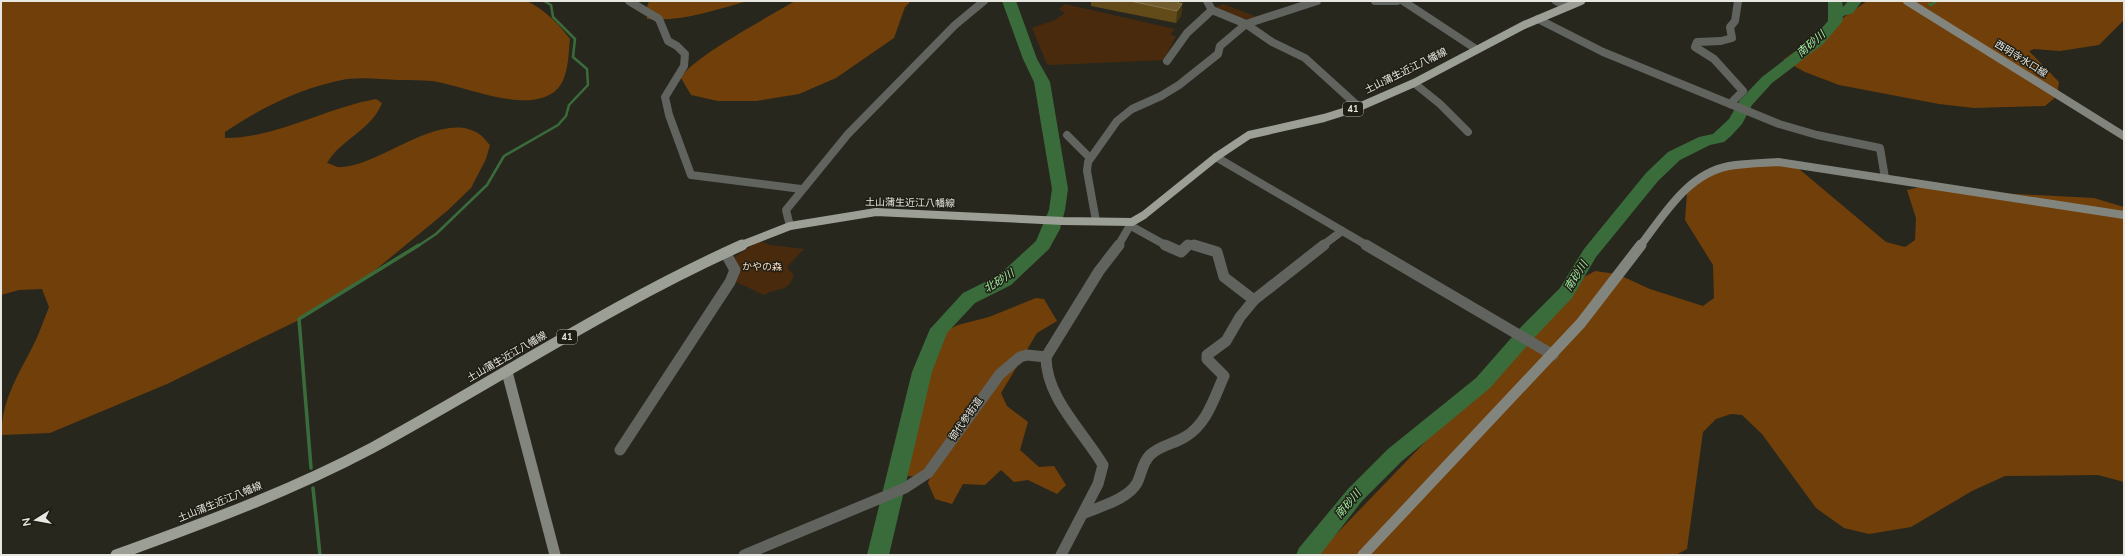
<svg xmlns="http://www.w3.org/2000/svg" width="2125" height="556" viewBox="0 0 2125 556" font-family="'Nunito Sans','Noto Sans JP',sans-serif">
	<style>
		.green { fill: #4a2a0c }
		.forest { fill: #713f09 }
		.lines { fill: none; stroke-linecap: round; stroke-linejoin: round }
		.stream-far1 { stroke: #3a6c3b; stroke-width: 2.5 }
		.stream { stroke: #3a6c3b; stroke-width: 3.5 }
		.river { fill: #3a6c3b; fill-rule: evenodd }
		.street-far1 { stroke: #61635f; stroke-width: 8 }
		.street { stroke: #61635f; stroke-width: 11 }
		.secondary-far1 { stroke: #82857e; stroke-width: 8 }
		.secondary { stroke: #82857e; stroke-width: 11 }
		.primary-far1 { stroke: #9c9f96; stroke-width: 8 }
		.primary { stroke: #9c9f96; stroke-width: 11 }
		.wall { fill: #624b18 }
		.shaded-wall { fill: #453511 }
		.building { fill: #705b2e; stroke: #83714a }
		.labels { text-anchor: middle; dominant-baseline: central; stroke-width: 3; stroke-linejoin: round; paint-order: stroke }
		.shield { fill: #1f1e15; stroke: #abaaa3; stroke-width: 1 }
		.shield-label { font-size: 9px; font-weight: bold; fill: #e7e6e0 }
		.street-label { font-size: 10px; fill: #e7e6e0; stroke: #1f1e15 }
		.park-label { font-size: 10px; fill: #fadac0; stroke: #1f1e15 }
		.water-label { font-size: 11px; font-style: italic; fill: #a2eba2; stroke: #1f1e15 }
	</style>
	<rect width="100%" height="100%" fill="#28271e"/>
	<g class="green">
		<path d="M1065 4 1175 29 1170 35 1176 36 1164 60 1051 65 1047 64 1032 28 1055 20 1065 13 1059 9Z"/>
		<path d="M1223 4 1257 17C1243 21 1225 19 1216 7Z"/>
		<path d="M759 241 770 245 804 249 787 267 794 276C786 294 779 286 764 295L736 282 730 260Z"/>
	</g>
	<g class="forest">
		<path d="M1 1H527C545 10 558 23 570 39 568 57 569 84 551 94 520 112 465 86 432 81 421 80 410 80 399 80 382 79 364 77 347 79 303 87 262 107 225 132V138C277 138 325 108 376 99L382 103C372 130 341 139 327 163 332 164 337 168 342 167 382 165 441 109 479 134 483 136 486 141 490 145L486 159 471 188 447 211 368 276 301 319 167 384 50 433 2 435C0 402 20 372 34 344 40 332 44 319 49 307L42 289 19 290 1 295Z"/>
		<path d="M649 1H748C715 10 682 22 647 19V7Z"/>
		<path d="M795 1H911L905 7 894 38 836 78 799 94 756 101H718L691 95 681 78C689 59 772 15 795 1Z"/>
		<path d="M1867 1H2124V20L2099 45 2060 51 2034 49 2029 51 2059 82 2057 96 2045 106 1974 108 1939 104 1839 85 1805 72 1783 60Z"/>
		<path d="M1750 162 1792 163 1886 242 1905 247 1915 240 1916 218 1907 190 1928 185 1978 192 2094 198 2124 207V482L2098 475 2005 476 1972 491 1911 527 1869 534 1844 528 1816 508 1762 434 1742 415 1731 414 1716 419 1703 432 1687 549 1676 555H1316L1584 277 1595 271 1617 274 1650 289 1703 306 1714 298 1713 265 1685 220 1687 193 1702 176Z"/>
		<path d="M1036 298 1044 299 1057 321 1037 333 1001 393 1007 406 1028 422 1020 450 1039 467 1054 466 1066 485 1057 494 1028 480 1014 482 1001 470 985 485 963 484 952 504 935 499 928 483 930 477 906 476 922 383 939 334 958 325 989 317Z"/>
	</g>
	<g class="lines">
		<g class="stream-far1">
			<path d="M1929 4 1931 5 1937 1"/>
			<path d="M418 246 436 234 487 185 504 156 558 125 566 116 569 105 588 85 587 69 573 57 575 39 553 17 551 5 544 1"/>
		</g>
		<g class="stream">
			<path d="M311 468 299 319 419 245"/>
			<path d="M313 488 320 555"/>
		</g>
		<g class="river">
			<path d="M1002 1H1016L1037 59 1050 82 1068 189 1065 210 1060 229 1049 249 1011 285 975 303 947 333 932 372 889 555H867L912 372 930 329 963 293 999 275 1036 241 1049 210 1052 189 1034 82 1023 59Z"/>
			<path d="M1828 1H1842L1843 7 1848 1H1862L1853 13 1843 16 1842 22 1823 44 1772 83 1752 105 1742 124 1731 136 1724 142 1710 145 1680 160 1658 181 1596 257 1572 298 1534 338 1490 388 1402 461 1362 501 1320 555H1296L1299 548 1348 489 1388 449 1476 378 1520 328 1560 288 1584 249 1646 173 1668 152 1699 137 1713 134 1729 119 1740 100 1762 77 1813 38 1828 21Z"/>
		</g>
		<g class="street-far1">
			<path d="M629 1 659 19 668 41 677 46 685 54 684 66 665 97 669 115 691 175 801 189"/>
			<path d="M1207 1 1212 10 1246 24 1272 42 1305 58 1359 107"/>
			<path d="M1375 1H1397"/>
			<path d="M1403 1 1476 49"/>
			<path d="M1556 1 1566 6"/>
			<path d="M1538 19 1603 52 1779 124 1817 135 1880 148 1885 178"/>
			<path d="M1167 61 1187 33 1212 10"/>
			<path d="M1414 83 1440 104 1468 132"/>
			<path d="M1730 104 1743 91 1714 59 1695 47 1697 42 1721 41 1732 38 1730 27 1735 21 1738 1"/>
			<path d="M1067 135 1090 158"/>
			<path d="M1216 157 1368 246"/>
			<path d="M1096 221 1087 171 1088 162 1117 121 1132 109 1161 96 1179 85 1218 54 1220 46 1246 24 1317 1"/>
			<path d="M790 226 786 210 848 134 955 25 984 1"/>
			<path d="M1131 226 1167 246"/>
			<path d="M1118 246 1132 222"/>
			<path d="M1187 246 1189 244 1197 246"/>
			<path d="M1322 246 1342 231"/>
		</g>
		<g class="street">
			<path d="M1165 245 1181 252 1188 245"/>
			<path d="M1194 245 1217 252 1224 277 1254 300"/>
			<path d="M1366 245 1553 355"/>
			<path d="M1046 357C1046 398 1083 431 1103 465L1098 484 1061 555"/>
			<path d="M620 450 730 282 735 270 726 254"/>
			<path d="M1085 513C1101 506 1128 499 1137 483 1142 473 1142 463 1150 455 1160 445 1174 444 1185 437 1207 424 1214 398 1224 376L1207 359V355L1226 341 1240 317 1254 300 1324 245"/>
			<path d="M744 555 905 488 928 473 1000 374 1020 357 1027 355 1046 357 1099 271 1119 245"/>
		</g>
		<g class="secondary-far1">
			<path d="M1907 1 2124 136"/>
			<path d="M1640 246C1664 215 1687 174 1729 166 1745 163 1762 163 1778 162L2124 215"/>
		</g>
		<g class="secondary">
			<path d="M507 372 555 555"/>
			<path d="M1363 555 1581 323 1641 245"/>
		</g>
		<path class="primary-far1" d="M739 246 790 226 876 212 1063 221 1132 222 1144 215 1216 157 1249 135 1324 118 1359 107 1414 83 1524 25 1581 1"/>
		<path class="primary" d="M116 555C202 524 291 491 372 448 495 381 613 303 742 245"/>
	</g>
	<path class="wall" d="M1091 1H1183L1182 5 1181 16 1176 23 1091 6Z"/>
	<path class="shaded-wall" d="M1179 1H1183L1182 5 1181 16 1176 23 1178 3Z"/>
	<path class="building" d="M1130 1H1179L1178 3 1182 4 1177 11Z"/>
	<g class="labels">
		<g class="shield">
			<rect x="1343" y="102" width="20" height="14" rx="3"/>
			<rect x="557" y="330" width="20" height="14" rx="3"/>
		</g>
		<g class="shield-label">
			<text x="1353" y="109">41</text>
			<text x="567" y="337">41</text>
		</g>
		<g class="street-label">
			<text transform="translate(2021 59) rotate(32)">西明寺水口線</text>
			<text transform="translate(1406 71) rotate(-26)">土山蒲生近江八幡線</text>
			<text transform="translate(910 203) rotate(1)">土山蒲生近江八幡線</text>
			<text transform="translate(507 357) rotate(-30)">土山蒲生近江八幡線</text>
			<text transform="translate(966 419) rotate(-55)">御代参街道</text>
			<text transform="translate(220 502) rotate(-22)">土山蒲生近江八幡線</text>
		</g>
		<g class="park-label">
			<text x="762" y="267">かやの森</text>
		</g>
		<g class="water-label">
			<text transform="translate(1811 44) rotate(-41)">南砂川</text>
			<text transform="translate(1576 276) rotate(-58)">南砂川</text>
			<text transform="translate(999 281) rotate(-32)">北砂川</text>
			<text transform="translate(1348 504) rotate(-50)">南砂川</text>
		</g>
	</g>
	<rect width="2125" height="556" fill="none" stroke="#e7e6e0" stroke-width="4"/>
	<g transform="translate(36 520) rotate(259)" stroke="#1f1e15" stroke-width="3" paint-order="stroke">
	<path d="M0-3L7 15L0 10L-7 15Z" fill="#e7e6e0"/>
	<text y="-6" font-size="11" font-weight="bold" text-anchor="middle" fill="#e7e6e0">N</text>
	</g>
</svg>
